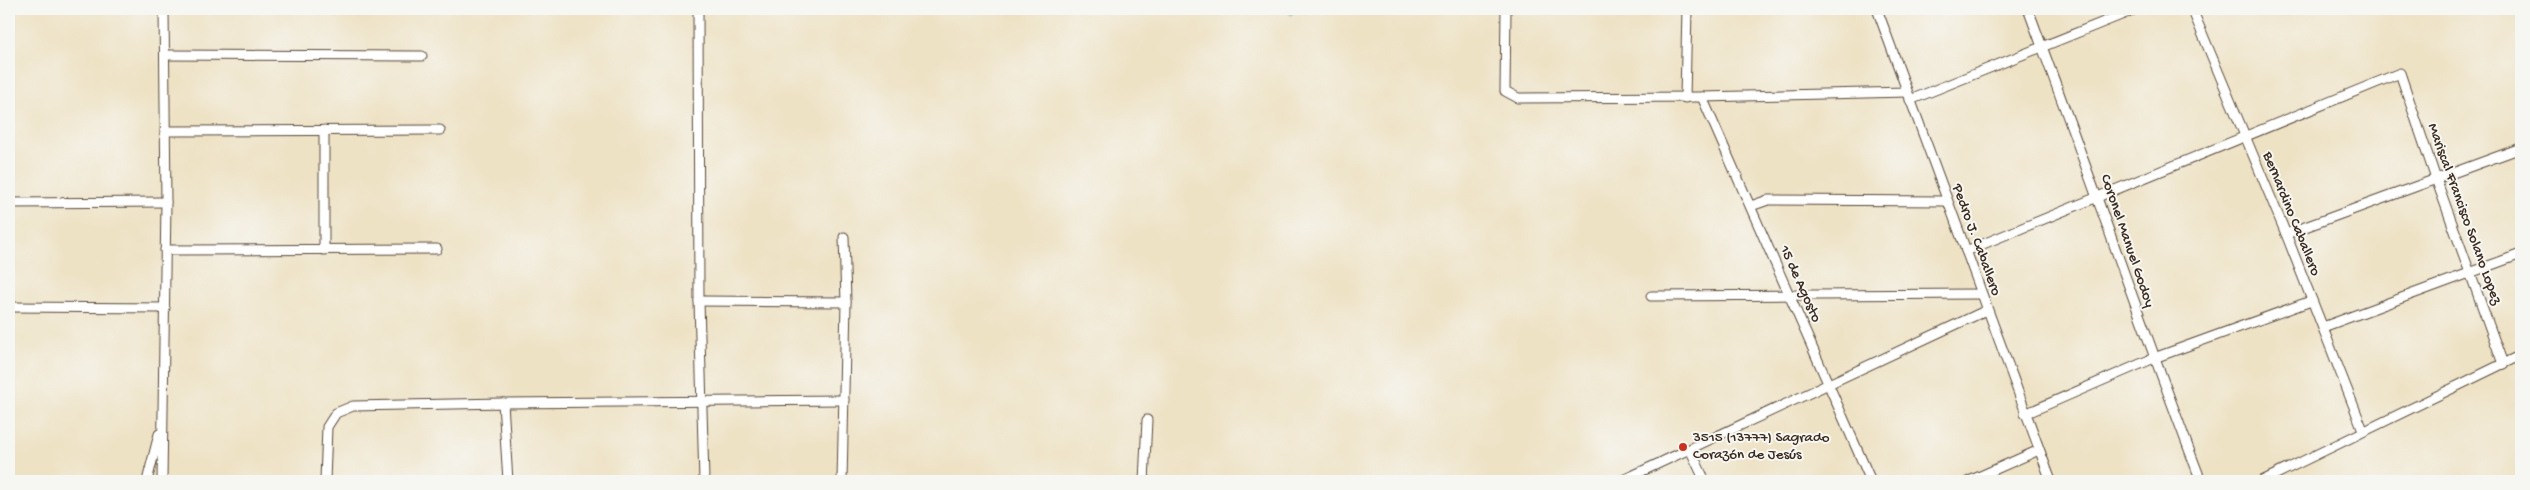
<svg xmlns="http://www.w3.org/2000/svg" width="2530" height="490" viewBox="0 0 2530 490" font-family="'Gochi Hand',sans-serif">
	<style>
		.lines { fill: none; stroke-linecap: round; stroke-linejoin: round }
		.stream { stroke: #49abc8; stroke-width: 2.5 }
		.minor-casing { stroke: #564637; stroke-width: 11 }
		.minor { stroke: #fff; stroke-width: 9 }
		.poi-dot { fill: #c8321e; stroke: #f6f6f2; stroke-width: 2 }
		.labels { text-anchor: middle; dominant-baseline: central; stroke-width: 4; stroke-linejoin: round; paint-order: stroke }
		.street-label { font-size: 15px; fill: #3b2a1e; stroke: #f6f6f2 }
		.poi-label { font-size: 15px; fill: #3b2a1e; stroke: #f6f6f2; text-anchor: start }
	</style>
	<rect width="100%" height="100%" fill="#f6f6f2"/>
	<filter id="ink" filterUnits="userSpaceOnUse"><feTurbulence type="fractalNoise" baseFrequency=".02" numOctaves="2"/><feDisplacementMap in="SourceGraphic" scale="10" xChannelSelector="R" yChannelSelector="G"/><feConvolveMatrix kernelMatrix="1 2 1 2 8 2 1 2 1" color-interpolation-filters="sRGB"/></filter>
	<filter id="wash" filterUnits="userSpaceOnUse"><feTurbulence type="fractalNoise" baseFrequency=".0096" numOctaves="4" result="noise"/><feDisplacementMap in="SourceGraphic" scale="20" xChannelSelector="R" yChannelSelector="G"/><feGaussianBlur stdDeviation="1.12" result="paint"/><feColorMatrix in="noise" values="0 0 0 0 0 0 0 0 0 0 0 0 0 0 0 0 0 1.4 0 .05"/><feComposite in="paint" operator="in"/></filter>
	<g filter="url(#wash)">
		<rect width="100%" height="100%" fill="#eee2c5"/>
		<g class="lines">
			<path class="stream" d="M1291 14 1292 9"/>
		</g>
	</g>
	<g filter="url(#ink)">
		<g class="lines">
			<g class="minor-casing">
				<g id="minor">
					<path d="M698 9 699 301 704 481"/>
					<path d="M1506 9 1505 91 1518 98 1702 97 1907 92"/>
					<path d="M1877 9 2051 481"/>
					<path d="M2028 9C2087 166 2141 325 2201 481"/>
					<path d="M2192 9 2286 234 2363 430"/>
					<path d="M165 55 422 56"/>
					<path d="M1702 97 1871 481"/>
					<path d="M1685 98 1687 9"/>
					<path d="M1910 100 2136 9"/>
					<path d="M324 130V250"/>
					<path d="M165 131 440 130"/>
					<path d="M9 203 166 202"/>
					<path d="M1751 206 1768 200 1947 201"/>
					<path d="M2286 234 2521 148"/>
					<path d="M165 250 437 249"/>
					<path d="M1966 251 2400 73 2436 179 2503 364"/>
					<path d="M1651 296 1981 294"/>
					<path d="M699 301 846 302"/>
					<path d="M9 307 165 308"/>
					<path d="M2323 327 2521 254"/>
					<path d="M503 403 844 400"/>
					<path d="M2025 414 2154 358 2311 301"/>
					<path d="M1690 449 1705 481"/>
					<path d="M147 481 159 434"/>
					<path d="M162 481 166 202 164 9"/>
					<path d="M325 481 327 427 336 413 353 406 503 403 508 481"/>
					<path d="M842 481 846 302 844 237"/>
					<path d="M1144 481 1147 420"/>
					<path d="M1621 481 1987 310"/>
					<path d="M1969 481 2039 450"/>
					<path d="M2262 481 2521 355"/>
				</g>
			</g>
			<use href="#minor" class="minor"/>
		</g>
	</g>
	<circle class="poi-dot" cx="1683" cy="447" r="5"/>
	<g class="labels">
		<g class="street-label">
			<text transform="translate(2291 214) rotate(68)">Bernardino Caballero</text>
			<text transform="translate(2464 214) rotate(70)">Mariscal Francisco Solano Lopez</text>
			<text transform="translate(1976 240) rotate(70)">Pedro J. Caballero</text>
			<text transform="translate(2127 241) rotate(71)">Coronel Manuel Godoy</text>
			<text transform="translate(1800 284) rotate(66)">15 de Agosto</text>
		</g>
		<g class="poi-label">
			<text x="1693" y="438">3515 (13777) Sagrado<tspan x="1693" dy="17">Corazón de Jesús</tspan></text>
		</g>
	</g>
	<rect width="2530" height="490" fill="none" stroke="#f6f6f2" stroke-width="30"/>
</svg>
